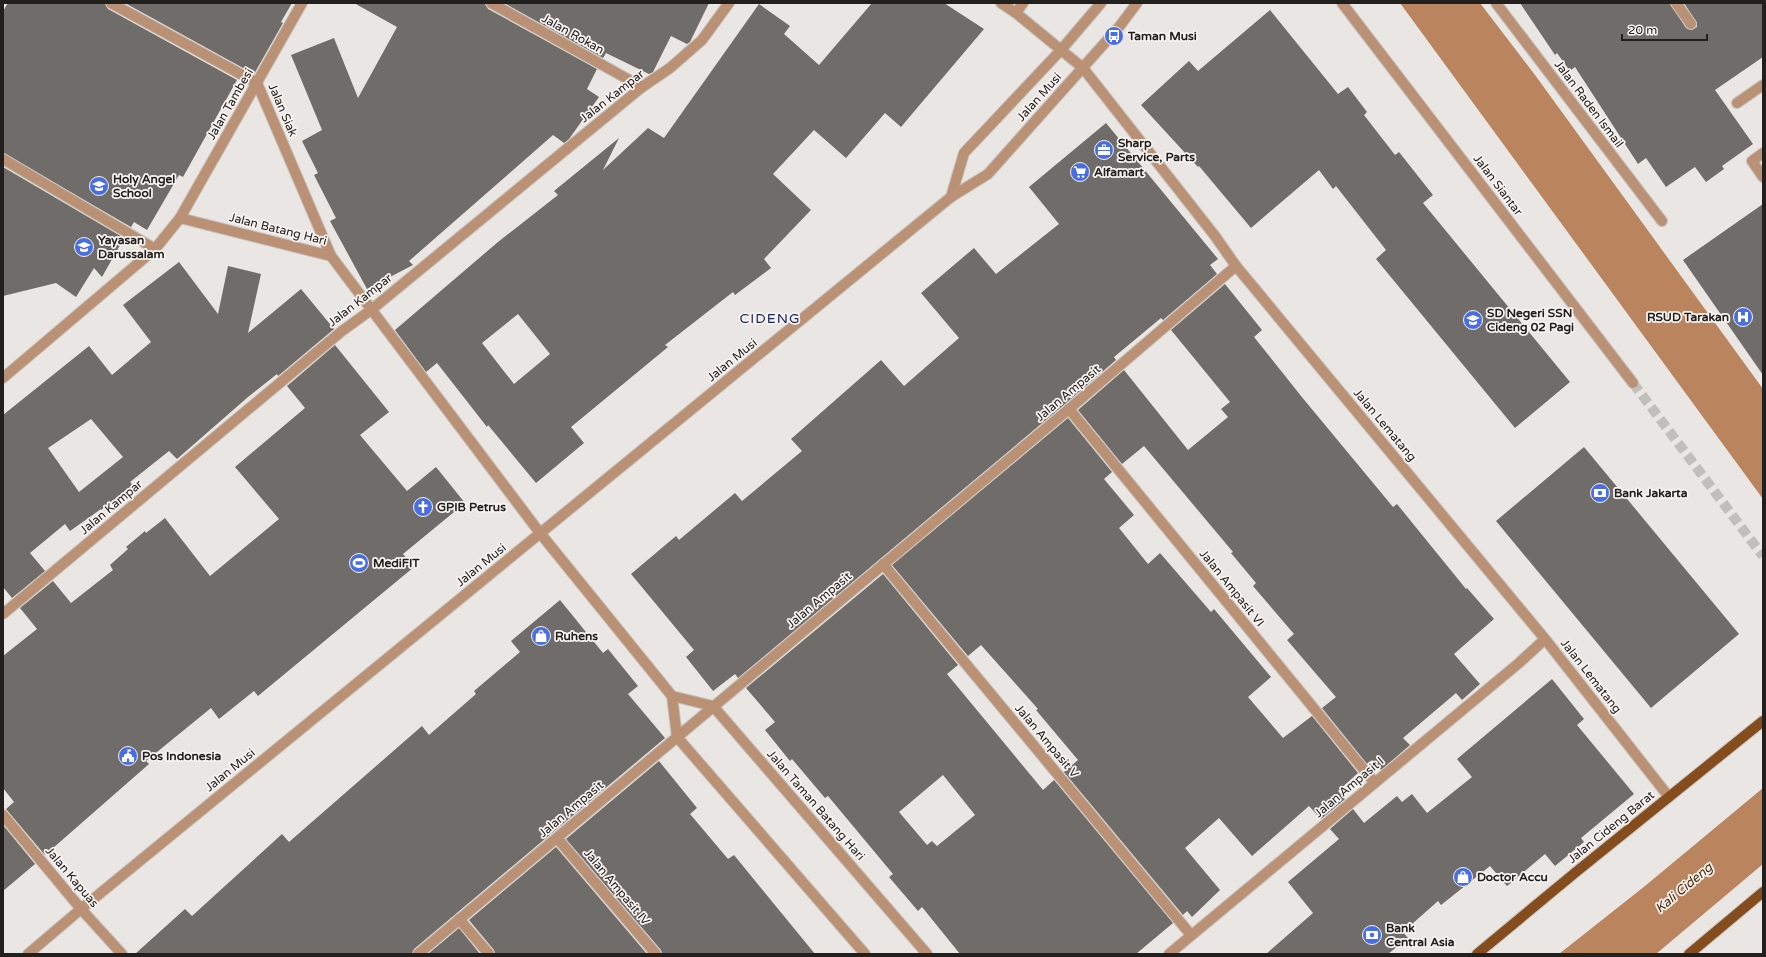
<svg xmlns="http://www.w3.org/2000/svg" width="1766" height="957" viewBox="0 0 1766 957" font-family="'Varela Round',sans-serif">
	<style>
		.water { fill: #b9845e }
		.building { fill: #706c6a; fill-rule: evenodd }
		.lines { fill: none; stroke-linecap: round; stroke-linejoin: round }
		.minor-tunnel { stroke: #c2bebc; stroke-width: 10; stroke-dasharray: 10 5; stroke-linecap: butt }
		.service-casing { stroke: #c6c2c0; stroke-width: 12 }
		.minor-casing { stroke: #c6c2c0; stroke-width: 12 }
		.tertiary-casing { stroke: #c6c2c0; stroke-width: 12 }
		.primary-casing { stroke: #c6c2c0; stroke-width: 12 }
		.service { stroke: #ba9174; stroke-width: 10 }
		.minor { stroke: #ba9174; stroke-width: 10 }
		.tertiary { stroke: #ba9174; stroke-width: 10 }
		.primary { stroke: #854c1d; stroke-width: 10 }
		.labels { text-anchor: middle; dominant-baseline: central; stroke-width: 3.5; stroke-linejoin: round; paint-order: stroke }
		.street-label { font-size: 12px; fill: #21201e; stroke: #f8f3f0 }
		.poi-label { font-size: 12px; font-weight: bold; fill: #21201e; stroke: #f8f3f0; text-anchor: start }
		.water-label { font-size: 13px; font-style: italic; fill: #492506; stroke: #f8f3f0 }
		.quarter-label { font-size: 14px; letter-spacing: 1px; fill: #14255c; stroke: #f8f3f0 }
	</style>
	<rect width="100%" height="100%" fill="#eae6e3"/>
	<g class="water">
		<path d="M1400 3H1480L1535 75 1763 389V499Z"/>
		<path d="M1763 788V864L1656 954H1559L1645 886Z"/>
	</g>
	<g class="building">
		<path d="M8 3H105L108 9 237 80 183 177 179 175 147 230 134 222 131 227 3 153V11Z"/>
		<path d="M125 3H292L281 22 283 23 254 74Z"/>
		<path d="M354 3H485L488 9 597 69 587 89 599 97 569 139 564 143 553 135 409 261 413 265 367 289 330 221 336 218 314 175 318 173 302 141 322 130 291 55 334 38 358 98 397 27Z"/>
		<path d="M504 3H709L690 42 687 44 671 36 653 72 649 74 606 53 603 58Z"/>
		<path d="M872 3H944L984 29 901 127 885 113 846 158 814 130 773 174 811 210 764 259 771 268 735 295 733 292 665 345 668 347 571 427 584 443 536 483 488 425 487 427 437 363 426 372 395 330 498 242 558 195 554 191 619 138 603 170 648 128 664 138 759 4 790 26 784 34 819 65ZM518 314 550 354 514 384 482 343Z"/>
		<path d="M1520 3H1670L1686 28 1691 30 1697 27V23L1684 3H1763V57L1715 90 1753 144 1722 166 1724 169 1706 182 1695 167 1666 187 1646 158 1638 164 1575 67 1570 71 1557 53 1555 55Z"/>
		<path d="M1270 10 1338 94 1348 87 1367 112 1364 115 1395 155 1399 152 1433 195 1423 203 1570 382 1515 428 1376 259 1386 250 1336 186 1333 189 1319 170 1251 228 1199 166 1198 167 1141 105 1189 61 1198 71Z"/>
		<path d="M1106 123 1218 259 1210 265 1217 274 1163 320 1161 318 1114 357 1116 360 1065 404 738 678 735 674 713 691 686 657 694 650 631 574 676 536 679 540 735 493 742 501 802 451 791 439 881 360 904 386 959 338 921 293 974 248 996 274 1059 224 1029 187Z"/>
		<path d="M3 167 124 238 102 277 94 268 76 297 56 283 3 296Z"/>
		<path d="M1763 204V375L1683 260Z"/>
		<path d="M179 262 218 314 228 266 261 274 248 333 301 289 334 329 278 376 277 374 248 397 177 459 169 451 130 482 133 485 101 510V509L70 531 65 524 30 553 45 571 12 598 3 587V415L89 346 112 375 151 342 123 305ZM91 419 123 457 79 492 48 448Z"/>
		<path d="M1225 284 1262 330 1254 337 1301 396 1393 507 1397 504 1466 589 1467 588 1494 619 1454 654 1480 684 1462 700 1456 693 1403 738 1410 745 1381 770 1372 760 1367 764 1322 708 1336 697 1287 640 1294 634 1253 586 1256 583 1231 553 1233 552 1144 446 1122 464 1078 410 1124 370 1188 450 1228 417 1221 409 1230 402 1171 330Z"/>
		<path d="M335 345 389 412 360 435 407 491 436 467 465 503 403 554 414 567 258 696 254 691 219 719 211 708 146 761 149 764 45 855 6 809 14 802 3 788V656L37 629 20 608 53 581 71 603 113 570 110 565 128 549 126 547 145 531 146 533 165 518 210 576 279 519 235 467 305 408 287 386Z"/>
		<path d="M1068 418 1112 472 1104 479 1134 515 1119 528 1148 564 1160 553 1211 612 1214 609 1271 677 1248 697 1283 738 1312 716 1358 773 1338 791 1345 799 1321 819 1309 806 1252 856 1219 818 1185 848 1220 890 1192 917 1187 911 1183 915 1064 772 1078 760 1036 710 1038 709 981 645 968 656 892 565Z"/>
		<path d="M1584 447 1739 634 1651 708 1496 521Z"/>
		<path d="M883 574 958 665 947 674 1043 790 1054 780 1173 923 1136 954H960L922 907 918 911 889 877 893 874 828 796 825 798 792 759 790 761 765 730 775 722 746 688ZM943 775 975 815 937 846 932 841 927 845 899 812Z"/>
		<path d="M560 600 603 653 608 649 638 686 628 694 665 738 414 949 412 954H135L185 909 192 916 282 834 289 842 422 726 429 735 476 694 474 691 520 652 511 641Z"/>
		<path d="M1552 679 1584 719 1577 725 1634 794 1581 838 1584 842 1555 866 1545 854 1507 886 1490 866 1441 905 1438 901 1403 932 1408 938 1388 954H1266L1313 913 1288 882 1339 839 1330 829 1353 809 1364 823 1397 796 1402 802 1412 794 1427 813 1472 777 1457 759Z"/>
		<path d="M659 761 697 808 690 814 728 859 734 855 815 954H662L661 950 566 839Z"/>
		<path d="M3 825 35 864 3 891Z"/>
		<path d="M556 847 647 954H495L494 950 469 920Z"/>
		<path d="M459 928 480 954H428Z"/>
	</g>
	<g class="lines">
		<path class="minor-tunnel" d="M1633 383 1763 556"/>
		<g class="service-casing">
			<g id="service">
				<path d="M1737 103 1763 85"/>
				<path d="M1763 153 1752 161 1763 177"/>
			</g>
		</g>
		<g class="minor-casing">
			<g id="minor">
				<path d="M111 3 257 83 331 256"/>
				<path d="M491 3 642 87"/>
				<path d="M1001 3 1016 13 1083 68 1215 236 1236 266 1545 639 1669 797"/>
				<path d="M1342 3 1633 383"/>
				<path d="M1496 3 1662 221"/>
				<path d="M1676 3 1691 24"/>
				<path d="M1016 13 1023 3"/>
				<path d="M3 159 155 249"/>
				<path d="M180 218 331 256 540 533 672 696 677 737 865 954"/>
				<path d="M3 378 155 249 180 218 302 3"/>
				<path d="M1069 409 1374 782"/>
				<path d="M883 564 1191 935"/>
				<path d="M3 614 342 331 371 310 642 87 670 68 702 40 729 3"/>
				<path d="M672 696 713 706 927 954"/>
				<path d="M3 815 81 909 122 954"/>
				<path d="M557 838 656 954"/>
				<path d="M459 919 489 954"/>
				<path d="M418 954 1069 409 1236 266"/>
				<path d="M1169 954 1519 663 1545 639"/>
			</g>
		</g>
		<g class="tertiary-casing">
			<g id="tertiary">
				<path d="M951 197 964 153 1061 50 1101 3"/>
				<path d="M28 954 81 909 951 197 988 174 1119 27 1137 3"/>
			</g>
		</g>
		<g class="primary-casing">
			<g id="primary">
				<path d="M1477 954 1576 872 1763 721"/>
				<path d="M1689 954 1763 892"/>
			</g>
		</g>
		<use href="#service" class="service"/>
		<use href="#minor" class="minor"/>
		<use href="#tertiary" class="tertiary"/>
		<use href="#primary" class="primary"/>
	</g>
	<defs>
		<g id="bus-disc" transform="scale(1)"><circle r="9.5" fill="#486ee1" stroke="#f8f3f0"/><path d="M-5-6H5V4H4V6H2V4H-2V6H-4V4H-5ZM-3.5-4V0h7V-4ZM-3.5 1.2v1.5H-2V1.2ZM2 1.2v1.5H3.5V1.2Z" fill="#fff"/></g>
		<g id="office-disc" transform="scale(1)"><circle r="9.5" fill="#486ee1" stroke="#f8f3f0"/><path d="M-6-3h4V-5.5h4V-3h4V5H-6ZM-1-4.5V-3h2v-1.5ZM-6 0V1H6V0Z" fill="#fff"/></g>
		<g id="supermarket-disc" transform="scale(1)"><circle r="9.5" fill="#486ee1" stroke="#f8f3f0"/><path d="M-6-5.5h2.5l.6 2H6L4.5 2H-2.5L-4.4-4H-6ZM-1.5 3.2a1.3 1.3 0 1 0 .1 0ZM3 3.2a1.3 1.3 0 1 0 .1 0Z" fill="#fff"/></g>
		<g id="school-disc" transform="scale(1)"><circle r="9.5" fill="#486ee1" stroke="#f8f3f0"/><path d="M0-5L7-2L0 1L-7-2ZM-4 1L0 2.5L4 1V4Q0 6-4 4Z" fill="#fff"/></g>
		<g id="hospital-disc" transform="scale(1)"><circle r="9.5" fill="#486ee1" stroke="#f8f3f0"/><path d="M-5-5h3v3.5h4V-5h3V5h-3V1.5h-4V5h-3Z" fill="#fff"/></g>
		<g id="bank-disc" transform="scale(1)"><circle r="9.5" fill="#486ee1" stroke="#f8f3f0"/><path d="M-6-4H6V4H-6ZM0-2.3a2.3 2.3 0 1 0 0 4.6a2.3 2.3 0 1 0 0-4.6Z" fill="#fff"/></g>
		<g id="church-disc" transform="scale(1)"><circle r="9.5" fill="#486ee1" stroke="#f8f3f0"/><path d="M-1.2-6h2.4v3.5h3.3v2.4h-3.3V6h-2.4V-.1h-3.3v-2.4h3.3Z" fill="#fff"/></g>
		<g id="stadium-disc" transform="scale(1)"><circle r="9.5" fill="#486ee1" stroke="#f8f3f0"/><path d="M0-5a6.5 5 0 1 0 0 10a6.5 5 0 1 0 0-10ZM-3.5-1.8h7v3.6h-7Z" fill="#fff"/></g>
		<g id="shop-disc" transform="scale(1)"><circle r="9.5" fill="#486ee1" stroke="#f8f3f0"/><path d="M-5-2.5h2.3a2.7 3.5 0 0 1 5.4 0H5L5.5 6h-11ZM-1.5-2.5h3a1.5 2.3 0 0 0-3 0Z" fill="#fff"/></g>
		<g id="civic-disc" transform="scale(1)"><circle r="9.5" fill="#486ee1" stroke="#f8f3f0"/><path d="M-.6-6.5H3V-4.5H.6V-3L4-1V1h2V6H-6V1h2V-1L-.6-3ZM-1.2 2.5V6h2.4V2.5Z" fill="#fff"/></g>
	</defs>
	<g fill-rule="evenodd">
		<use href="#bus-disc" x="1114" y="36"/>
		<use href="#office-disc" x="1104" y="150"/>
		<use href="#supermarket-disc" x="1080" y="172"/>
		<use href="#school-disc" x="99" y="186"/>
		<use href="#school-disc" x="84" y="247"/>
		<use href="#hospital-disc" x="1743" y="317"/>
		<use href="#school-disc" x="1473" y="320"/>
		<use href="#bank-disc" x="1600" y="493"/>
		<use href="#church-disc" x="423" y="507"/>
		<use href="#stadium-disc" x="359" y="563"/>
		<use href="#shop-disc" x="541" y="636"/>
		<use href="#civic-disc" x="128" y="756"/>
		<use href="#shop-disc" x="1463" y="877"/>
		<use href="#bank-disc" x="1372" y="935"/>
	</g>
	<g class="labels">
		<g class="street-label">
			<text transform="translate(573 34) rotate(29)">Jalan Rokan</text>
			<text transform="translate(612 96) rotate(-38)">Jalan Kampar</text>
			<text transform="translate(1039 97) rotate(-48)">Jalan Musi</text>
			<text transform="translate(230 104) rotate(-60)">Jalan Tambesi</text>
			<text transform="translate(1589 104) rotate(53)">Jalan Raden Ismail</text>
			<text transform="translate(283 110) rotate(67)">Jalan Siak</text>
			<text transform="translate(1498 185) rotate(53)">Jalan Siantar</text>
			<text transform="translate(278 229) rotate(14)">Jalan Batang Hari</text>
			<text transform="translate(360 300) rotate(-38)">Jalan Kampar</text>
			<text transform="translate(732 360) rotate(-39)">Jalan Musi</text>
			<text transform="translate(1068 393) rotate(-40)">Jalan Ampasit</text>
			<text transform="translate(1385 425) rotate(50)">Jalan Lematang</text>
			<text transform="translate(111 507) rotate(-40)">Jalan Kampar</text>
			<text transform="translate(481 565) rotate(-39)">Jalan Musi</text>
			<text transform="translate(1232 588) rotate(51)">Jalan Ampasit VI</text>
			<text transform="translate(819 600) rotate(-40)">Jalan Ampasit</text>
			<text transform="translate(1591 676) rotate(52)">Jalan Lematang</text>
			<text transform="translate(1047 741) rotate(50)">Jalan Ampasit V</text>
			<text transform="translate(230 770) rotate(-39)">Jalan Musi</text>
			<text transform="translate(1349 787) rotate(-40)">Jalan Ampasit I</text>
			<text transform="translate(816 805) rotate(49)">Jalan Taman Batang Hari</text>
			<text transform="translate(571 809) rotate(-40)">Jalan Ampasit</text>
			<text transform="translate(1611 827) rotate(-39)">Jalan Cideng Barat</text>
			<text transform="translate(72 877) rotate(50)">Jalan Kapuas</text>
			<text transform="translate(617 887) rotate(50)">Jalan Ampasit IV</text>
		</g>
		<g class="poi-label">
			<text x="1128" y="36">Taman Musi</text>
			<text x="1118" y="143">Sharp<tspan x="1118" dy="14">Service, Parts</tspan></text>
			<text x="1094" y="172">Alfamart</text>
			<text x="113" y="179">Holy Angel<tspan x="113" dy="14">School</tspan></text>
			<text x="98" y="240">Yayasan<tspan x="98" dy="14">Darussalam</tspan></text>
			<text x="1487" y="313">SD Negeri SSN<tspan x="1487" dy="14">Cideng 02 Pagi</tspan></text>
			<text x="1729" y="317" text-anchor="end">RSUD Tarakan</text>
			<text x="1614" y="493">Bank Jakarta</text>
			<text x="437" y="507">GPIB Petrus</text>
			<text x="373" y="563">MediFIT</text>
			<text x="555" y="636">Ruhens</text>
			<text x="142" y="756">Pos Indonesia</text>
			<text x="1477" y="877">Doctor Accu</text>
			<text x="1386" y="928">Bank<tspan x="1386" dy="14">Central Asia</tspan></text>
		</g>
		<g class="water-label">
			<text transform="translate(1684 888) rotate(-40)">Kali Cideng</text>
		</g>
		<g class="quarter-label">
			<text x="770" y="318">CIDENG</text>
		</g>
	</g>
	<rect width="1766" height="957" fill="none" stroke="#21201e" stroke-width="8"/>
	<path d="M1622 34v6h85v-6" fill="none" stroke="#21201e" stroke-width="2"/>
	<text x="1628" y="34" font-size="12" fill="#21201e" stroke="#f8f3f0" stroke-width="3" paint-order="stroke">20 m</text>
</svg>
